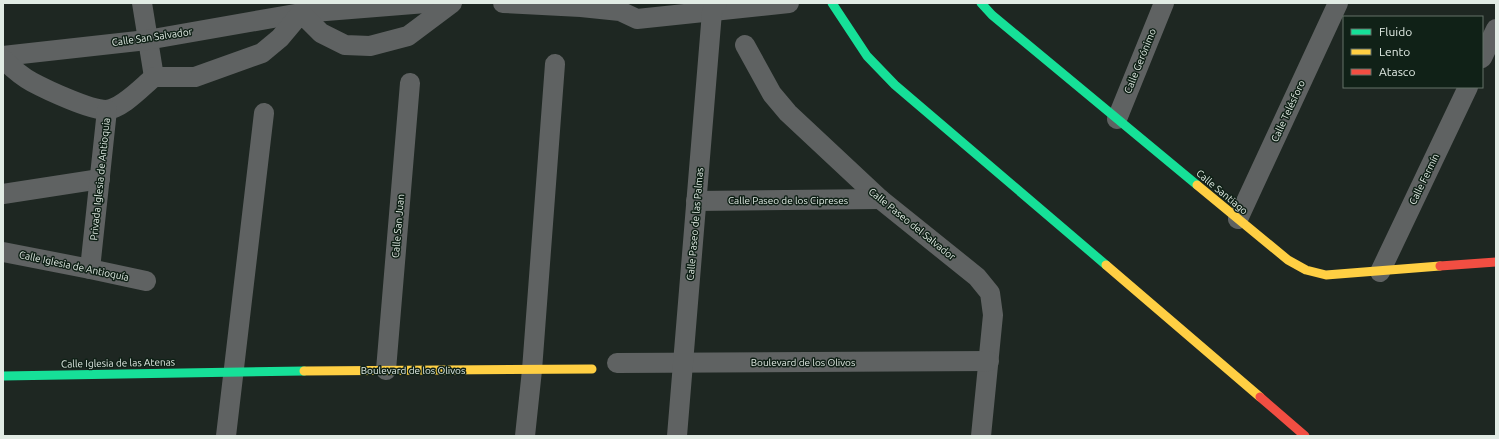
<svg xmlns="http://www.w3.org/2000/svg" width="1499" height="439" viewBox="0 0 1499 439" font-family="Ubuntu,sans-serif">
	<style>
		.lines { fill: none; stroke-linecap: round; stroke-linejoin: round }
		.street { stroke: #5f6262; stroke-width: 20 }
		.fast { stroke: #16e098; stroke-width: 9 }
		.slow { stroke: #ffcf43; stroke-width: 9 }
		.jam { stroke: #f24e42; stroke-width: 9 }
		.labels { text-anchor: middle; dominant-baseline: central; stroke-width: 3; stroke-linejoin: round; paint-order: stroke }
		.street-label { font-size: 10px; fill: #e1ebe4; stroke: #102117 }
	</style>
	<rect width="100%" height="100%" fill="#1e2722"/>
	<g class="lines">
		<g class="street">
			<path d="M142 3 154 77"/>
			<path d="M503 3 581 7 620 11 637 19 789 3"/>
			<path d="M745 45 772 94 788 113 880 199 977 277 990 293 993 315 981 436"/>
			<path d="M3 56 147 40 301 13 426 3"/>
			<path d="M1482 58 1496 29"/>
			<path d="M3 59C12 68 21 76 32 82 47 90 90 110 106 110 122 109 142 87 154 77H195L262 53 280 38 301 13 321 33 345 45 370 46 408 36 452 3"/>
			<path d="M1117 119 1164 3"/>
			<path d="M3 194 100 179"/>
			<path d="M696 201 880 199"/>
			<path d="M1238 219 1338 3"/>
			<path d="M3 252 90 269 146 281"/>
			<path d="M90 269 107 110"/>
			<path d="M1380 272 1468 87"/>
			<path d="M617 363 989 361"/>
			<path d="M386 370 410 83"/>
			<path d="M226 436 264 113"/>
			<path d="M525 436 532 370 555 64"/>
			<path d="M677 436 712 12 717 3"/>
		</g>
		<g class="fast">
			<path d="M832 3 867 56 895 85 1106 265"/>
			<path d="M981 3 992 15 1197 185"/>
			<path d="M3 376 304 371"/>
		</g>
		<g class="slow">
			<path d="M1197 185 1288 260 1306 270 1326 275 1440 266"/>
			<path d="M1106 265 1260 397"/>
			<path d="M304 371 592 369"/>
		</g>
		<g class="jam">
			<path d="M1440 266 1496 262"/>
			<path d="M1260 397 1305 436"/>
		</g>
	</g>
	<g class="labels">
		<g class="street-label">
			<text transform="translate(152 37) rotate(-8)">Calle San Salvador</text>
			<text transform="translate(1140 61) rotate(-68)">Calle Gerónimo</text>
			<text transform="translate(1288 111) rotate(-65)">Calle Telésforo</text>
			<text transform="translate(100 179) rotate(-84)">Privada Iglesia de Antioquia</text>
			<text transform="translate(1424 179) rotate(-64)">Calle Fermín</text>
			<text transform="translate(1222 192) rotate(40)">Calle Santiago</text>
			<text x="788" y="200">Calle Paseo de los Cipreses</text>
			<text transform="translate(695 224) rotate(-85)">Calle Paseo de las Palmas</text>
			<text transform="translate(912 224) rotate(39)">Calle Paseo del Salvador</text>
			<text transform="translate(398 226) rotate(-85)">Calle San Juan</text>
			<text transform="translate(74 266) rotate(12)">Calle Iglesia de Antioquía</text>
			<text x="803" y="362">Boulevard de los Olivos</text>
			<text transform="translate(118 363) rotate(-1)">Calle Iglesia de las Atenas</text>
			<text x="413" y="370">Boulevard de los Olivos</text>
		</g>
	</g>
	<rect width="1499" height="439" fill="none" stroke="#e1ebe4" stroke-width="8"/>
	<rect x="1343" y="16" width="140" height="72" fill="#102117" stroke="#647269"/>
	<rect x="1351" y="29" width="20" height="6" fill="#16e098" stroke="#647269"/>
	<text x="1379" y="36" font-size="12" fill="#e1ebe4">Fluido</text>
	<rect x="1351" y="49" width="20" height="6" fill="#ffcf43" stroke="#647269"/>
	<text x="1379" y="56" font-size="12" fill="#e1ebe4">Lento</text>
	<rect x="1351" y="69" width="20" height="6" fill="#f24e42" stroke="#647269"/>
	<text x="1379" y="76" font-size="12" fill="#e1ebe4">Atasco</text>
</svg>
